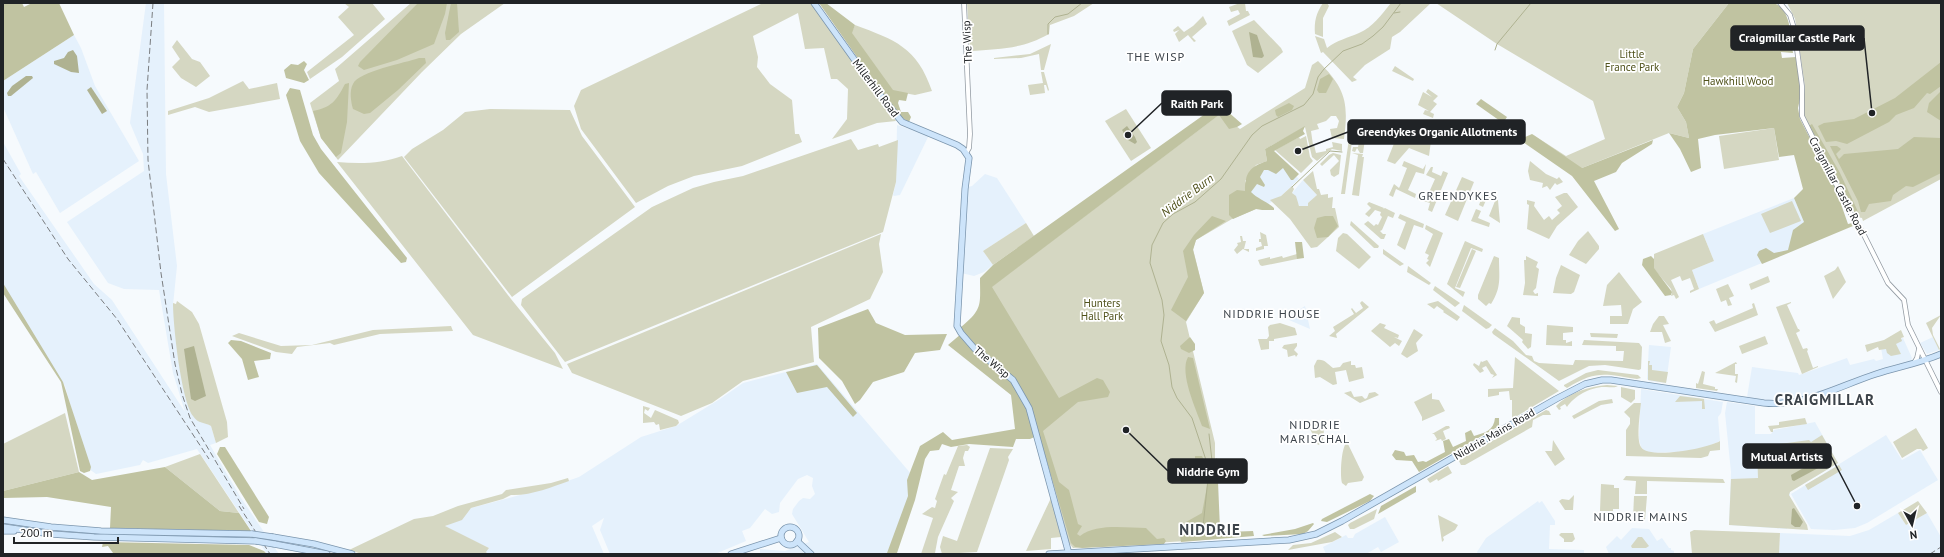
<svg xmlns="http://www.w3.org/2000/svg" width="1944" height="557" viewBox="0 0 1944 557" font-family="'PT Sans',sans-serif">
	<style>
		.built { fill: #e5f1fc }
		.green { fill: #d5d7c2 }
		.forest { fill: #c0c3a1 }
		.water { fill: #afb291 }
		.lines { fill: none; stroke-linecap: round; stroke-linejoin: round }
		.stream { stroke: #afb291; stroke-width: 1 }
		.tertiary-casing { stroke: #939ba3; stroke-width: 5.5 }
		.primary-casing { stroke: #7b95ad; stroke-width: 7 }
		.tertiary { stroke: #fff; stroke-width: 4 }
		.primary { stroke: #cde4fa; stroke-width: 5.5 }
		.rail { stroke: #7a7d80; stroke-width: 1; stroke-dasharray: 6 3; stroke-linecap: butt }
		.primary-bridge-casing { stroke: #7b95ad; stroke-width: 7; stroke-linecap: butt }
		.primary-bridge { stroke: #cde4fa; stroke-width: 5.5 }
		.labels { text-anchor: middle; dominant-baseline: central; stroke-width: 3.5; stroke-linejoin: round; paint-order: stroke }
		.street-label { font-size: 11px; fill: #202326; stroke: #fff }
		.park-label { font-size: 11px; fill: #4f511a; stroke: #fff }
		.neighbourhood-label { font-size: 12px; letter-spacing: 1px; fill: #3c434a; stroke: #fff }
		.water-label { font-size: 12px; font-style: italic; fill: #4d4f18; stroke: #fff }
		.district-label { font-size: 15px; font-weight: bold; letter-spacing: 1px; fill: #3c434a; stroke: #fff }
		.leader { fill: none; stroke: #202326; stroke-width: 1.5 }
		.callout-dot { fill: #202326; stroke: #fff; stroke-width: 1.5 }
		.callout { fill: #202326; stroke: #202326; stroke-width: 1.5 }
		.callout-label { font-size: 12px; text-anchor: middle; font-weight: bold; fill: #fff }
	</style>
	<rect width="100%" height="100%" fill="#f6fafd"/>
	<g class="built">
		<path d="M146 3H164L166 174 177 266 173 305 207 424 211 426 216 443 210 445 241 498 279 554H267L197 449 148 463 143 460 140 465 96 474 89 469 65 386 3 291V142L21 174 19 176 94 284 112 300 185 412 173 373 159 290 124 289 108 283 67 222 144 171 143 154 130 123Z"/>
		<path d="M74 35 81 48 95 86 139 161 60 213 36 172 33 174 3 107V81Z"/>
		<path d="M897 125 929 135 900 195 894 196 893 195 896 182Z"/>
		<path d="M1275 156 1299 179 1281 196 1265 206 1245 192V186Z"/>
		<path d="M985 174 997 178 1026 223 983 251 993 265 984 272 974 276 961 273 968 187 972 186Z"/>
		<path d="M1303 180 1317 195 1308 203V206L1300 207 1292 193Z"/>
		<path d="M1794 198 1813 242 1699 289 1692 270 1714 261 1703 234Z"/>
		<path d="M1305 306 1310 329 1289 320 1294 313Z"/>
		<path d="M1933 337 1939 350 1927 354 1920 343Z"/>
		<path d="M1903 338 1912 358 1911 361 1805 397 1775 402 1747 397 1752 367 1798 373 1799 375 1847 358 1850 365 1874 359 1876 361 1883 359 1881 348Z"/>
		<path d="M1649 345 1671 347 1666 383 1649 381 1647 379Z"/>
		<path d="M817 364 912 475 910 491 890 554H760V549L785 551 809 542 792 514 793 509 799 501 803 498 810 499 815 494 812 486 813 478 807 475 798 479 780 503 779 512 772 514 765 509 750 528 742 531 746 541 715 554H610L600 530 604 518 592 526 604 554H488L486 552 489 548 445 527 471 508 550 487 579 477 641 437 676 426 720 399 743 383Z"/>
		<path d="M1641 389 1723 402 1721 413 1718 417 1720 441 1704 448 1678 452 1651 453 1645 451 1641 447 1639 439Z"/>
		<path d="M1727 402 1755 406V434H1771L1774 430 1815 422 1838 463 1790 492 1787 529 1729 525 1731 472 1725 413Z"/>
		<path d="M1886 435 1902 460 1920 450 1938 480 1867 523 1855 528 1834 530 1811 529 1791 494Z"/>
		<path d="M1538 501 1539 503 1542 501 1555 521V525H1550L1549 549 1584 550V554H1478L1477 552 1486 538Z"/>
		<path d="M1898 513 1906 525 1927 513 1941 537V553L1779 554 1780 533 1850 536 1869 530Z"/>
		<path d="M1385 517 1399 542 1381 552 1378 547 1366 554H1326L1323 547 1346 535 1348 538H1353L1355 534Z"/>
		<path d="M1632 528 1649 529 1657 541 1662 538 1669 548H1671V550L1674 551V554H1609L1606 547 1617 536 1621 540Z"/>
	</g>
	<g class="green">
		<path d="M344 3H372L385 19 342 57 310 79 307 72 354 35 338 17 349 7Z"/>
		<path d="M411 3H505L461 34 422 72 338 160 321 138 310 103 339 81 335 69Z"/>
		<path d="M763 3H812L896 121 877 123 832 139 847 119 848 89 837 79H831L824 48 805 49 798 13 753 36 758 57 757 67 770 84 792 100 795 134H799L802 142 742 166 694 176 668 186 636 203 581 129 574 106 581 90Z"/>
		<path d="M967 3H1094L1074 16 1050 25 1049 34C1022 49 1000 49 970 51Z"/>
		<path d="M1240 3H1245L1246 11H1248L1250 15 1229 26 1227 21 1240 14 1238 10 1231 12 1229 7Z"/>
		<path d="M1323 3H1327L1329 6 1323 18V37L1315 34C1314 22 1316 13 1323 3Z"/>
		<path d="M1391 3H1431L1400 32 1392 37 1390 49 1365 65 1353 77 1357 80 1352 82 1323 52 1321 53 1315 36 1324 39 1327 48C1337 40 1348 38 1359 33 1373 27 1381 15 1391 3Z"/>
		<path d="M1436 3H1729L1693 49 1684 93 1677 107 1686 122 1689 138 1669 133 1582 168 1574 176 1532 134 1566 156 1605 139 1593 101 1497 44Z"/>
		<path d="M1787 3H1941V179L1863 221 1862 218 1857 217 1804 116 1802 109 1805 87 1797 31 1795 19Z"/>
		<path d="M1203 16 1207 24 1192 37 1196 41 1194 42 1188 35 1179 42 1175 34 1179 30 1174 32 1173 30 1178 26 1184 32 1193 26Z"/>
		<path d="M1254 20 1281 48 1283 52 1258 73 1247 65 1232 31Z"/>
		<path d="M855 25C895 40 917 47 932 91L915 95 893 91 851 33Z"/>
		<path d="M177 40 192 59 200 62 210 76 196 87 181 78 172 67 180 59 172 47Z"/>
		<path d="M1051 44 1044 70H1041L1039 54 1021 58 994 59V58L1030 54Z"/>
		<path d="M1318 61C1345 88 1349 101 1344 139L1332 138 1330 129 1337 128 1339 121 1336 116H1331L1326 121 1317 124 1319 129 1311 131 1313 145H1314L1316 153 1326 151V149L1333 147 1332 142 1342 144V151L1332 149 1317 161 1312 157 1305 127 1265 149 1267 161 1256 165 1245 181 1256 209 1232 219 1196 240 1193 249 1204 293 1186 322 1215 443V514L1218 539 1073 548 1069 543 1038 426 991 287 1220 114 1240 129 1305 88 1312 65Z"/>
		<path d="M1395 66 1414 79 1413 81 1392 71Z"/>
		<path d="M1041 72H1044L1049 90 1048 91 1046 85H1044L1045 93 1030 95 1028 85 1043 83Z"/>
		<path d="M243 81 249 89 277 83 280 99 209 112 195 107 168 115V111L209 98Z"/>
		<path d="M1428 89 1438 96 1433 101 1437 104 1430 112 1434 114 1433 118 1423 114 1425 110 1429 111 1418 105 1423 92 1432 97 1426 92Z"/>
		<path d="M490 109 570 110 582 136 635 207 512 297 404 157 412 149 443 130 465 112Z"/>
		<path d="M1126 109 1151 148 1131 161 1105 121Z"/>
		<path d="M1403 121 1432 133 1429 156 1409 148 1395 164 1387 161Z"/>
		<path d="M1351 125 1354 126 1345 194H1341Z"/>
		<path d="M1774 128 1779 160 1724 169 1719 136Z"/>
		<path d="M1361 131 1366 132 1363 153H1360L1357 148 1355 152 1352 151 1353 147H1358Z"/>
		<path d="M1306 136 1310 157 1313 161 1301 173 1275 150 1299 137 1300 139Z"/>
		<path d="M851 139 858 150 878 144 879 147 898 140 896 182 883 232 565 362 521 305 522 299 652 207 693 188 714 182 743 176Z"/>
		<path d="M1333 153 1341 155 1339 174 1334 177 1331 175 1330 170 1339 161 1334 155 1322 166 1320 164 1329 155Z"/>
		<path d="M1352 153 1363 154 1362 157H1364L1359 196 1352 195 1358 155Z"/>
		<path d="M402 156 511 299 555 353 563 369 473 335 337 162C359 164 381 164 402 156Z"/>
		<path d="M1404 161 1423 169 1426 164 1424 174 1416 172 1408 190 1416 194 1415 198 1396 189 1393 197 1389 195 1394 184 1399 188 1400 186 1407 168 1402 166Z"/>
		<path d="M1530 161 1546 174 1557 179 1559 177 1563 182 1557 185 1555 183 1550 190 1547 186 1542 188 1543 183 1530 180 1528 171Z"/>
		<path d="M1431 167H1433L1432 172 1441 176 1443 171 1448 173 1432 212 1428 210 1430 203 1417 199 1418 195 1427 197 1435 179 1426 175Z"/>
		<path d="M1313 171 1317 189H1319L1321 195 1328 194V198L1333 197 1332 208H1335L1339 227 1317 247 1311 248 1290 219 1270 200 1281 196 1292 186 1294 189 1292 193 1296 196 1299 206H1308V203L1317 195 1303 180Z"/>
		<path d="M1462 177 1474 182 1458 221 1445 215Z"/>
		<path d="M1564 193H1567L1578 207 1557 226 1549 239 1527 229 1529 205 1527 204V200L1535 202 1534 206 1544 220 1549 216 1552 220 1560 213 1557 210 1562 206 1555 197Z"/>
		<path d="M1483 194 1498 200 1500 223 1489 216 1495 201 1487 198 1483 207 1479 205Z"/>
		<path d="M1792 201 1801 221 1770 233 1761 214Z"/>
		<path d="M1369 202 1384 208 1383 209 1385 208 1395 213 1393 218 1388 216 1382 230 1380 231 1383 234H1386L1384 239H1381L1364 224 1368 221 1374 226 1376 224 1378 225 1382 217 1380 215 1381 212 1375 210 1369 217 1365 214 1371 208 1367 204Z"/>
		<path d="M1476 209 1481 211 1478 218 1490 223 1489 227 1471 221Z"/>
		<path d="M1400 214 1424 224 1423 228 1414 225 1405 250 1397 245 1406 222 1398 218Z"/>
		<path d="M1351 221 1379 246 1378 248H1374L1350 225Z"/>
		<path d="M1026 223 1034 236 993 265 983 251Z"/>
		<path d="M1426 225 1443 233 1430 267 1426 263 1429 260 1427 259 1429 255 1425 253 1433 234 1425 229Z"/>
		<path d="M1588 231 1599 246V249L1586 264 1569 255 1578 241Z"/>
		<path d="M1260 232 1266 235 1268 246H1264V249L1256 251V248L1262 246 1261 242H1259V239H1261Z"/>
		<path d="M1343 233 1347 234 1371 257 1359 269 1336 251 1338 238Z"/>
		<path d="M881 234 879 244 883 272 870 299 811 327 814 362 743 381 712 403 681 416 572 373 567 364Z"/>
		<path d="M1703 234 1714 261 1692 270 1699 289 1690 293V291L1694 289 1690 278 1682 281 1680 276 1671 280 1679 297 1676 299 1674 295 1671 296 1672 293 1671 289 1654 269V254Z"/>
		<path d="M1240 236H1242L1243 241H1246L1244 249H1249V252L1243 249 1237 254 1234 250 1238 245 1237 243 1241 242Z"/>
		<path d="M1465 241 1483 249 1482 252 1471 248 1455 288 1465 292 1463 297 1447 284Z"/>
		<path d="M1383 249 1404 264 1400 266 1383 254Z"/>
		<path d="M1472 249 1476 251 1460 288 1456 287Z"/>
		<path d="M1297 254V259L1262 266 1260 265 1258 260 1270 257V259L1282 256 1283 258Z"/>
		<path d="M1494 256 1499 258C1499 277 1502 287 1491 304L1489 303 1486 306 1478 299V295Z"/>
		<path d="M1526 256 1538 262 1536 267 1539 269 1536 288 1533 291 1535 294 1538 293V296L1523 295 1525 283 1524 260H1526Z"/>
		<path d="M1561 265 1580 275 1574 292 1571 294 1553 293 1556 278Z"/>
		<path d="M1408 266 1431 283 1429 285 1407 272Z"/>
		<path d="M1838 266 1846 282 1833 299 1824 276 1835 270Z"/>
		<path d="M1619 272 1642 302 1633 309 1628 324H1610V316H1622L1621 305 1603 306 1607 285Z"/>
		<path d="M1768 276 1770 282 1751 290 1749 284Z"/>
		<path d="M1728 284 1734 296 1729 298 1732 305 1728 306 1726 300 1721 302 1716 289Z"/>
		<path d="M1435 286 1460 303 1455 307 1433 290Z"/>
		<path d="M177 301 192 312 199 324 227 422 228 437 216 443 211 426C205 422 198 424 193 416 181 399 173 325 173 303L176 304Z"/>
		<path d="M1362 301 1369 307 1336 334 1337 338 1329 336 1335 331 1333 327 1354 314 1351 309 1352 308 1356 313 1363 308 1360 303Z"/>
		<path d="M1438 301 1460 317 1457 321 1443 312 1444 311 1437 306 1434 309 1427 304Z"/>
		<path d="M1791 302V303L1787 305 1798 329H1799L1800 331 1796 333 1803 349 1807 348 1808 350 1807 351 1813 368 1818 366V367L1802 374 1776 307Z"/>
		<path d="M1754 303 1758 315 1715 332 1709 322 1714 320 1716 324 1753 308 1752 304Z"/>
		<path d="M1464 305 1492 325 1489 328 1486 329 1462 311Z"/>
		<path d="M1941 315 1932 328 1933 335 1940 349 1939 350 1926 323Z"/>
		<path d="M1659 316H1664L1669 324 1663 325 1671 341 1665 343 1662 332H1650L1653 324Z"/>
		<path d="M1512 317 1520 318V324L1525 327V333L1532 334 1531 347 1528 349 1522 342 1523 340 1507 326Z"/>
		<path d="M1280 323 1295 328 1297 335 1274 339V341H1269V349L1261 350 1258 339H1267L1269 336 1268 327 1270 325Z"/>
		<path d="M1380 323 1386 325 1384 328 1399 335 1398 338 1394 337 1402 341 1399 346 1395 343 1390 347 1371 331Z"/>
		<path d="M1547 325 1573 327V332L1563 333V340H1566V343L1572 341V346L1546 345Z"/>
		<path d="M451 326 453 331 380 334 334 345 330 343 297 347 292 354 276 352 232 336 239 333 281 346 312 345 373 330Z"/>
		<path d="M1495 328 1513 341 1526 355 1532 356 1534 361 1539 363 1573 365 1575 360 1623 361 1624 351H1616V346L1582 345 1584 340 1639 343 1642 347 1641 369 1639 370 1605 365 1589 366 1559 381 1493 334 1492 332Z"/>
		<path d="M1414 329 1423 335 1416 343 1418 351 1407 358 1401 354Z"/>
		<path d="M1901 330 1904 337 1901 338 1902 341 1896 344 1901 354 1891 356 1887 353 1886 349 1879 350 1878 347 1867 352 1865 345 1884 340Z"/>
		<path d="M1590 333 1618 334 1617 338 1591 337Z"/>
		<path d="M1765 336 1768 344 1742 354 1739 346Z"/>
		<path d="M1297 343V346L1294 350 1298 354 1296 357 1295 355 1288 357 1287 350 1282 348 1284 345Z"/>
		<path d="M1515 357 1559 391 1512 419V400H1510L1509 391 1499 392V395L1488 397V389L1513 388Z"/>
		<path d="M1317 360C1325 359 1327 364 1333 368L1340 367 1343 363 1351 361V365H1355L1356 368 1362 367 1364 378 1349 382 1346 370 1335 372 1337 384 1333 385 1320 377 1315 378 1314 366Z"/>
		<path d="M1487 360 1497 375 1492 378 1494 375 1491 374 1486 366 1482 368 1484 371 1480 373 1473 365 1474 363 1479 366 1481 361 1482 362Z"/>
		<path d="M1648 361H1650L1649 365H1652V370L1668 372 1666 383 1648 380Z"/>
		<path d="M1736 362 1737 364H1735V374H1738L1737 383 1735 382 1736 376 1715 373Z"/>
		<path d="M1598 370 1638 375 1641 378 1637 379C1605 374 1596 370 1567 388L1564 386V385L1586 373Z"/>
		<path d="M1702 371 1705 372 1703 384 1715 387V389H1718L1717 391 1696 388V383L1698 384Z"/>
		<path d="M1607 385 1618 386C1615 388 1611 387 1606 387 1592 386 1574 396 1567 407L1565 404 1560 407 1561 409 1559 410 1556 406C1568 393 1590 386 1607 385Z"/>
		<path d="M1621 387 1635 390V399L1631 403 1621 397Z"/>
		<path d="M1351 391 1354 397 1362 396 1365 399 1367 398 1369 393 1375 392 1379 395 1360 403 1344 393Z"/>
		<path d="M1432 393V399L1439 400 1445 411 1422 421V417L1414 402Z"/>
		<path d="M1680 396 1704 399 1705 409H1702V401L1675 402Z"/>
		<path d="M1612 399 1613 403 1601 405 1574 419 1572 416 1599 401Z"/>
		<path d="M1634 403H1641C1640 413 1636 439 1641 447 1649 460 1709 448 1720 441V450L1710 451 1708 456 1701 458 1626 456V430L1630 424V418L1624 412Z"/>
		<path d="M643 406 650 408 648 411 645 409 644 413 651 418 655 410 678 420 679 423 676 426 660 430 659 424 656 425 654 422 643 423Z"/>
		<path d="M1546 410 1549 411 1551 415H1543L1533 420 1532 427 1465 465H1461L1459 461 1461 459Z"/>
		<path d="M65 413 79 472 3 491V444Z"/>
		<path d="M1805 418 1807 424 1773 429V432H1771L1768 426 1779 425V422Z"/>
		<path d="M1311 420C1326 419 1325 433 1322 443L1318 445 1310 429Z"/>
		<path d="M1446 426H1449L1450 428 1443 431 1446 439 1442 441 1441 439 1435 441 1437 439 1434 434H1432Z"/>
		<path d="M1916 428 1928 448 1923 451 1921 449H1917L1902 458 1893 442Z"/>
		<path d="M1822 435 1838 463 1790 492 1789 495 1807 525 1808 530 1729 525 1731 479 1758 478 1757 447 1809 440 1811 442Z"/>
		<path d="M1553 440 1565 459 1555 466 1545 451H1552Z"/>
		<path d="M1347 442 1364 477 1362 481 1348 483 1346 486 1342 483C1340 475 1341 447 1347 442Z"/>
		<path d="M967 445 970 447 968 451H965L963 458 965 466H959L951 490 958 492 951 498 954 501 938 537 935 553 921 554 933 518 922 514 932 507 935 508 937 501 935 499 944 474 946 475 958 446Z"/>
		<path d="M990 448 1013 449 1008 457 1009 460 977 552 942 554 940 547 943 536 957 541Z"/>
		<path d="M200 454 239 513 220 511 165 467Z"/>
		<path d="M1839 465 1842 470 1808 490 1805 485Z"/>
		<path d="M1448 466 1452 473 1438 481 1437 479 1430 483 1427 479Z"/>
		<path d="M1626 476 1723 479 1725 483 1647 481V494H1635L1636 481 1623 480Z"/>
		<path d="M568 478 569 481C552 487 530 496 511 495L503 499 471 508 462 520 445 526 489 548 486 552 488 554H362L349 550 414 519 433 516 458 506 502 494 506 490 551 483Z"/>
		<path d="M1601 484 1614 485V488H1619V509H1613V511H1600Z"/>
		<path d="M1574 495 1573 510H1565L1559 501 1562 499 1569 500Z"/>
		<path d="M1634 496H1647L1645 520 1633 519Z"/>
		<path d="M1051 498 1061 537 1051 538V549L1026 551Z"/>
		<path d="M1918 501 1927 513 1906 525 1898 513Z"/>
		<path d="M1377 509 1374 519 1354 529H1350L1348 525 1350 523Z"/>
		<path d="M1438 515 1458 525 1455 530 1443 537 1444 540 1442 542Z"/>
		<path d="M1694 530 1780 533 1779 554H1692L1690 532Z"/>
		<path d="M1335 532 1342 537 1332 542 1288 550 1293 545 1311 543Z"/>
		<path d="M1561 533H1573L1575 539 1572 542H1564V539L1559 535Z"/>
		<path d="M1638 537H1642L1649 546 1646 548H1632L1631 546Z"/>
	</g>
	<g class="forest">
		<path d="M3 3H22L24 7 32 3H59L74 35 3 81Z"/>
		<path d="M418 3H447L445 14 434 44 397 60 364 70 358 66 360 62Z"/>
		<path d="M451 3H457L459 32 450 40H446L445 33Z"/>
		<path d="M819 3H826L855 25 852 33 893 90 908 93 906 101 899 100 898 103 901 112H908L911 117 909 122 901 117 878 87Z"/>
		<path d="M1729 3C1738 3 1770 1 1776 4 1791 11 1791 38 1793 53L1781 52 1782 58 1796 57 1801 94 1798 108 1800 119 1835 187 1848 224 1852 223 1853 226 1762 264 1757 255 1759 251 1766 248 1774 253 1788 250 1793 230 1804 222 1794 198 1803 189 1794 155 1779 157 1774 128 1715 135 1698 139 1701 168 1691 172 1680 149 1669 133 1689 138 1686 122 1677 107 1684 93 1693 49Z"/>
		<path d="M419 58H425L426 63 398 90 370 113 364 114 353 109C351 102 349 91 353 84 359 71 405 63 419 58Z"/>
		<path d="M304 61 307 64 304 70 309 80 304 83 286 78 284 70 291 64 298 65Z"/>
		<path d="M1941 62V86L1930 94 1927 93 1914 108 1896 115 1889 122 1847 144 1836 141 1826 142 1818 126 1824 123 1854 119 1895 98Z"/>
		<path d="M1329 74 1333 79 1326 93H1319L1317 90 1320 79Z"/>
		<path d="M349 83 347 122 341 153 336 157 321 138 313 111C332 107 336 101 345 84Z"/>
		<path d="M290 88 300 90 313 135 321 149 407 258 406 262 401 263 319 173 300 141 286 95Z"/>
		<path d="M1941 91V121L1927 112 1929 103Z"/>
		<path d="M1481 99 1507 117 1503 123 1476 104Z"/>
		<path d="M1289 103 1294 106 1292 110 1278 117 1276 115 1275 110Z"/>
		<path d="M1219 104 1242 124 1237 127 1229 129 1219 115 992 287 1059 398 1097 378 1103 380 1110 392 1108 397 1078 402 1043 431 1059 482 1069 490 1078 524 1082 526 1077 534 1080 536C1096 523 1127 528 1146 528L1157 539 1164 538 1166 541 1164 544 1082 548 1075 547 1071 543 1039 435 1030 439H1016L1013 447 969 444 951 447 942 444 939 450 930 451 925 459 915 500 897 553H887L908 496 907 480 920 446 943 432 952 440 1015 429 1011 395 948 345 961 334V327C983 309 980 305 980 278L993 265Z"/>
		<path d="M1812 124 1840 173 1860 216 1857 217 1809 126Z"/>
		<path d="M1305 126 1303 131 1305 134 1274 151 1299 174 1293 180H1291L1283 168 1276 174 1268 170H1264L1260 177 1265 185 1264 187 1257 184 1251 192C1258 199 1266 201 1274 208V210H1262L1256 209 1233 219 1229 215V195L1237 190 1245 191C1245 172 1250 167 1267 161L1265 149Z"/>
		<path d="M1532 134 1582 168 1653 140 1652 144 1622 163 1616 172 1594 181 1619 229 1615 231 1572 176 1523 142V138Z"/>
		<path d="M1914 137 1941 138V173L1913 187 1906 186 1893 195 1891 201 1869 204 1865 212H1861L1858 201 1830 146H1837L1841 149 1836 154 1839 159 1844 154 1898 149Z"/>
		<path d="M1212 216 1226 221 1196 240 1193 250 1204 293 1186 321 1171 310 1188 277 1183 251 1194 235Z"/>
		<path d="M1325 216H1333L1338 226 1328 237 1317 238 1314 228 1317 218Z"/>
		<path d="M1295 242H1302L1304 258 1297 259Z"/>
		<path d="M1651 256 1654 259V268L1672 292 1671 295 1665 296 1642 265 1643 259Z"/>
		<path d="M3 283 63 382 91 467 90 471 84 473 80 471 61 382 3 293Z"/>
		<path d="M868 309 876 323 905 335 947 334 940 350 915 353 904 372 873 382 860 400 855 404 842 381 819 358 818 328Z"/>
		<path d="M1190 337 1195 344V350L1189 353 1181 349 1180 346Z"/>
		<path d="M231 340 241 341 271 353 270 359 254 361 259 377 248 380 242 359 228 343Z"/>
		<path d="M1188 357 1193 358 1210 429 1202 426C1196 409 1179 373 1188 357Z"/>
		<path d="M817 365 857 413 853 417 827 387 797 393 786 372Z"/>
		<path d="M1495 418H1499V426L1419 472 1412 461 1396 460 1392 455 1395 450 1404 452 1406 456 1414 455 1418 462 1423 461 1426 462 1445 452 1443 441 1449 439 1453 447 1466 441 1465 433 1471 430 1474 436C1485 433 1494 430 1495 418Z"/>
		<path d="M220 447H225L269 517 267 524 259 522 217 454Z"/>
		<path d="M1195 456H1202L1205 462 1202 464 1203 476 1194 477 1192 466 1195 463Z"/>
		<path d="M1217 458 1220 529 1227 532 1253 531 1254 536 1181 542 1179 530 1186 522 1202 513 1211 465Z"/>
		<path d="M165 467 220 511 239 513 251 531 110 528 111 507 47 497 3 498V491L79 472 92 480Z"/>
		<path d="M1416 486V492L1378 514 1381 506Z"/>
		<path d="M1370 494 1374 496 1370 501 1327 522 1321 521 1322 519Z"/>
		<path d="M1313 523 1314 524 1308 531 1303 534 1264 536 1262 535 1295 529Z"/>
		<path d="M103 542 249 545 264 551 267 554H121L113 553 108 546 102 547Z"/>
	</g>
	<g class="water">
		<path d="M1249 32 1257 35 1264 56 1262 58 1253 57Z"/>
		<path d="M73 50 77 56 79 73 71 72 54 64V61L64 58 68 52Z"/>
		<path d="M26 76H32L33 78 11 96H8L7 93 12 86Z"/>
		<path d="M91 87 107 111 102 114 87 90Z"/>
		<path d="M1127 126 1135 137 1137 142 1135 144 1128 140 1122 130Z"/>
		<path d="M194 346 206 396 195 401 191 399 184 349Z"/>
		<path d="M1816 461H1819L1820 467 1794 481 1792 480 1791 475Z"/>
		<path d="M1794 508 1803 522 1800 527H1795L1791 524 1792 509Z"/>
	</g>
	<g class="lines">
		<g class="stream">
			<path d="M1394 13 1400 12"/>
			<path d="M1048 34V24L1055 17 1068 14 1082 3"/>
			<path d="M1495 50 1497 44 1531 3"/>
			<path d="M1292 187 1330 151 1342 152"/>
			<path d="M1209 469 1192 418 1177 398 1172 387 1169 365 1161 341 1164 315 1162 300 1150 263 1152 245 1163 223 1173 214 1195 202 1221 179 1252 135 1262 126 1304 105 1313 94 1318 77 1324 69 1343 51 1362 44 1373 36 1383 27 1401 3"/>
			<path d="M1195 534 1203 527 1209 469 1212 461 1209 434"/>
		</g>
		<g class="tertiary-casing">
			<g id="tertiary">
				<path d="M964 3 970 134 969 148 966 153"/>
				<path d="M1780 3 1790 15 1794 28 1802 86V116L1854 220 1862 231 1888 283 1904 300 1908 325 1941 392"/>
				<path d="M1914 363 1917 358 1919 349"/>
			</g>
		</g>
		<g class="primary-casing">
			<g id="primary">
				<path d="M814 3 876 90 902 122 957 145 963 149 969 158 965 189 957 326 961 333 974 348 1013 380 1029 408 1069 554"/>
				<path d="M3 520 51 527 101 531 252 534"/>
				<circle cx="790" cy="536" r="9"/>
				<path d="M3 527 51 534 94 537 256 541"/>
				<path d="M3 531H14"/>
				<path d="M273 537 314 544 352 554"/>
				<path d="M797 541 811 554"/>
				<path d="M274 544 327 554"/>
				<path d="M731 554 781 538"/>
				<path d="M1049 554 1289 540 1316 534 1342 521 1556 399 1585 384 1602 380H1611L1764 403C1804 407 1839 386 1876 374 1898 367 1920 363 1941 354"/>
			</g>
		</g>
		<use href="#tertiary" class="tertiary"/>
		<use href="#primary" class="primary"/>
		<g class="rail">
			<path d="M153 3 147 90 148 160 161 273 175 364 182 394 190 418 244 509"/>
			<path d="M3 159 68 259 117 319 132 342 209 459"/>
			<path d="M239 506 270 554"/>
			<path d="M1930 554 1941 547"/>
		</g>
		<g class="primary-bridge-casing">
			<g id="primary-bridge">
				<path d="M252 534 273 537"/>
				<path d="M256 541 274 544"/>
			</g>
		</g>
		<use href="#primary-bridge" class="primary-bridge"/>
	</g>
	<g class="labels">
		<g class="street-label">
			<text transform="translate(967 42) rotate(-93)">The Wisp</text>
			<text transform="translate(876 88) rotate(53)">Millerhill Road</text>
			<text transform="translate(1838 186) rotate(62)">Craigmillar Castle Road</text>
			<text transform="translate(992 362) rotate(40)">The Wisp</text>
			<text transform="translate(1494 434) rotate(-30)">Niddrie Mains Road</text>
		</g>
		<g class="park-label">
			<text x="1632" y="54">Little<tspan x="1632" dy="13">France Park</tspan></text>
			<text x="1738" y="81">Hawkhill Wood</text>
			<text x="1102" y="303">Hunters<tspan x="1102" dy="13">Hall Park</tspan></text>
		</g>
		<g class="neighbourhood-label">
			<text x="1156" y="56">THE WISP</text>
			<text x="1458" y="195">GREENDYKES</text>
			<text x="1272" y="313">NIDDRIE HOUSE</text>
			<text x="1315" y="424">NIDDRIE<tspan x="1315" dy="14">MARISCHAL</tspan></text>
			<text x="1641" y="516">NIDDRIE MAINS</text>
		</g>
		<g class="water-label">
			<text transform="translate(1187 195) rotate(-37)">Niddrie Burn</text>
		</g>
		<g class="district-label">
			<text x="1825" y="399">CRAIGMILLAR</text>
			<text x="1210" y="529">NIDDRIE</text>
		</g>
	</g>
	<path class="leader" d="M1872 113L1864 38M1128 135L1162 103M1298 151L1348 132M1857 506L1831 456M1126 430L1168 471"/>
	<g class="callout-dot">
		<circle cx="1872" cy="113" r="4"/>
		<circle cx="1128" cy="135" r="4"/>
		<circle cx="1298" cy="151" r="4"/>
		<circle cx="1857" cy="506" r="4"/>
		<circle cx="1126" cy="430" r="4"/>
	</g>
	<g class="callout">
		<rect x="1731" y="26" width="133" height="24" rx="4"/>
		<rect x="1162" y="91" width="69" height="24" rx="4"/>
		<rect x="1348" y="120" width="177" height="24" rx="4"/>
		<rect x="1743" y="444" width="88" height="24" rx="4"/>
		<rect x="1168" y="459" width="79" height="24" rx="4"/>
	</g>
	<g class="callout-label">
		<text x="1797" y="42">Craigmillar Castle Park</text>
		<text x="1197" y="108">Raith Park</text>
		<text x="1437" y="136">Greendykes Organic Allotments</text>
		<text x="1787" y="461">Mutual Artists</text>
		<text x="1208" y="476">Niddrie Gym</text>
	</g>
	<rect width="1944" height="557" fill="none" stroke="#202326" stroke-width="8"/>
	<g transform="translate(1912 525) rotate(172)" stroke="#ffffff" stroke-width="3" paint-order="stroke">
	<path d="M0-3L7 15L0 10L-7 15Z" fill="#202326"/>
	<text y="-6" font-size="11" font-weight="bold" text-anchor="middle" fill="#202326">N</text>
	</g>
	<path d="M14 537v6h104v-6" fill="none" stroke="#202326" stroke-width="2"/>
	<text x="20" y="537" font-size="12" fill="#202326" stroke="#ffffff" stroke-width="3" paint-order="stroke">200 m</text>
</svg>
